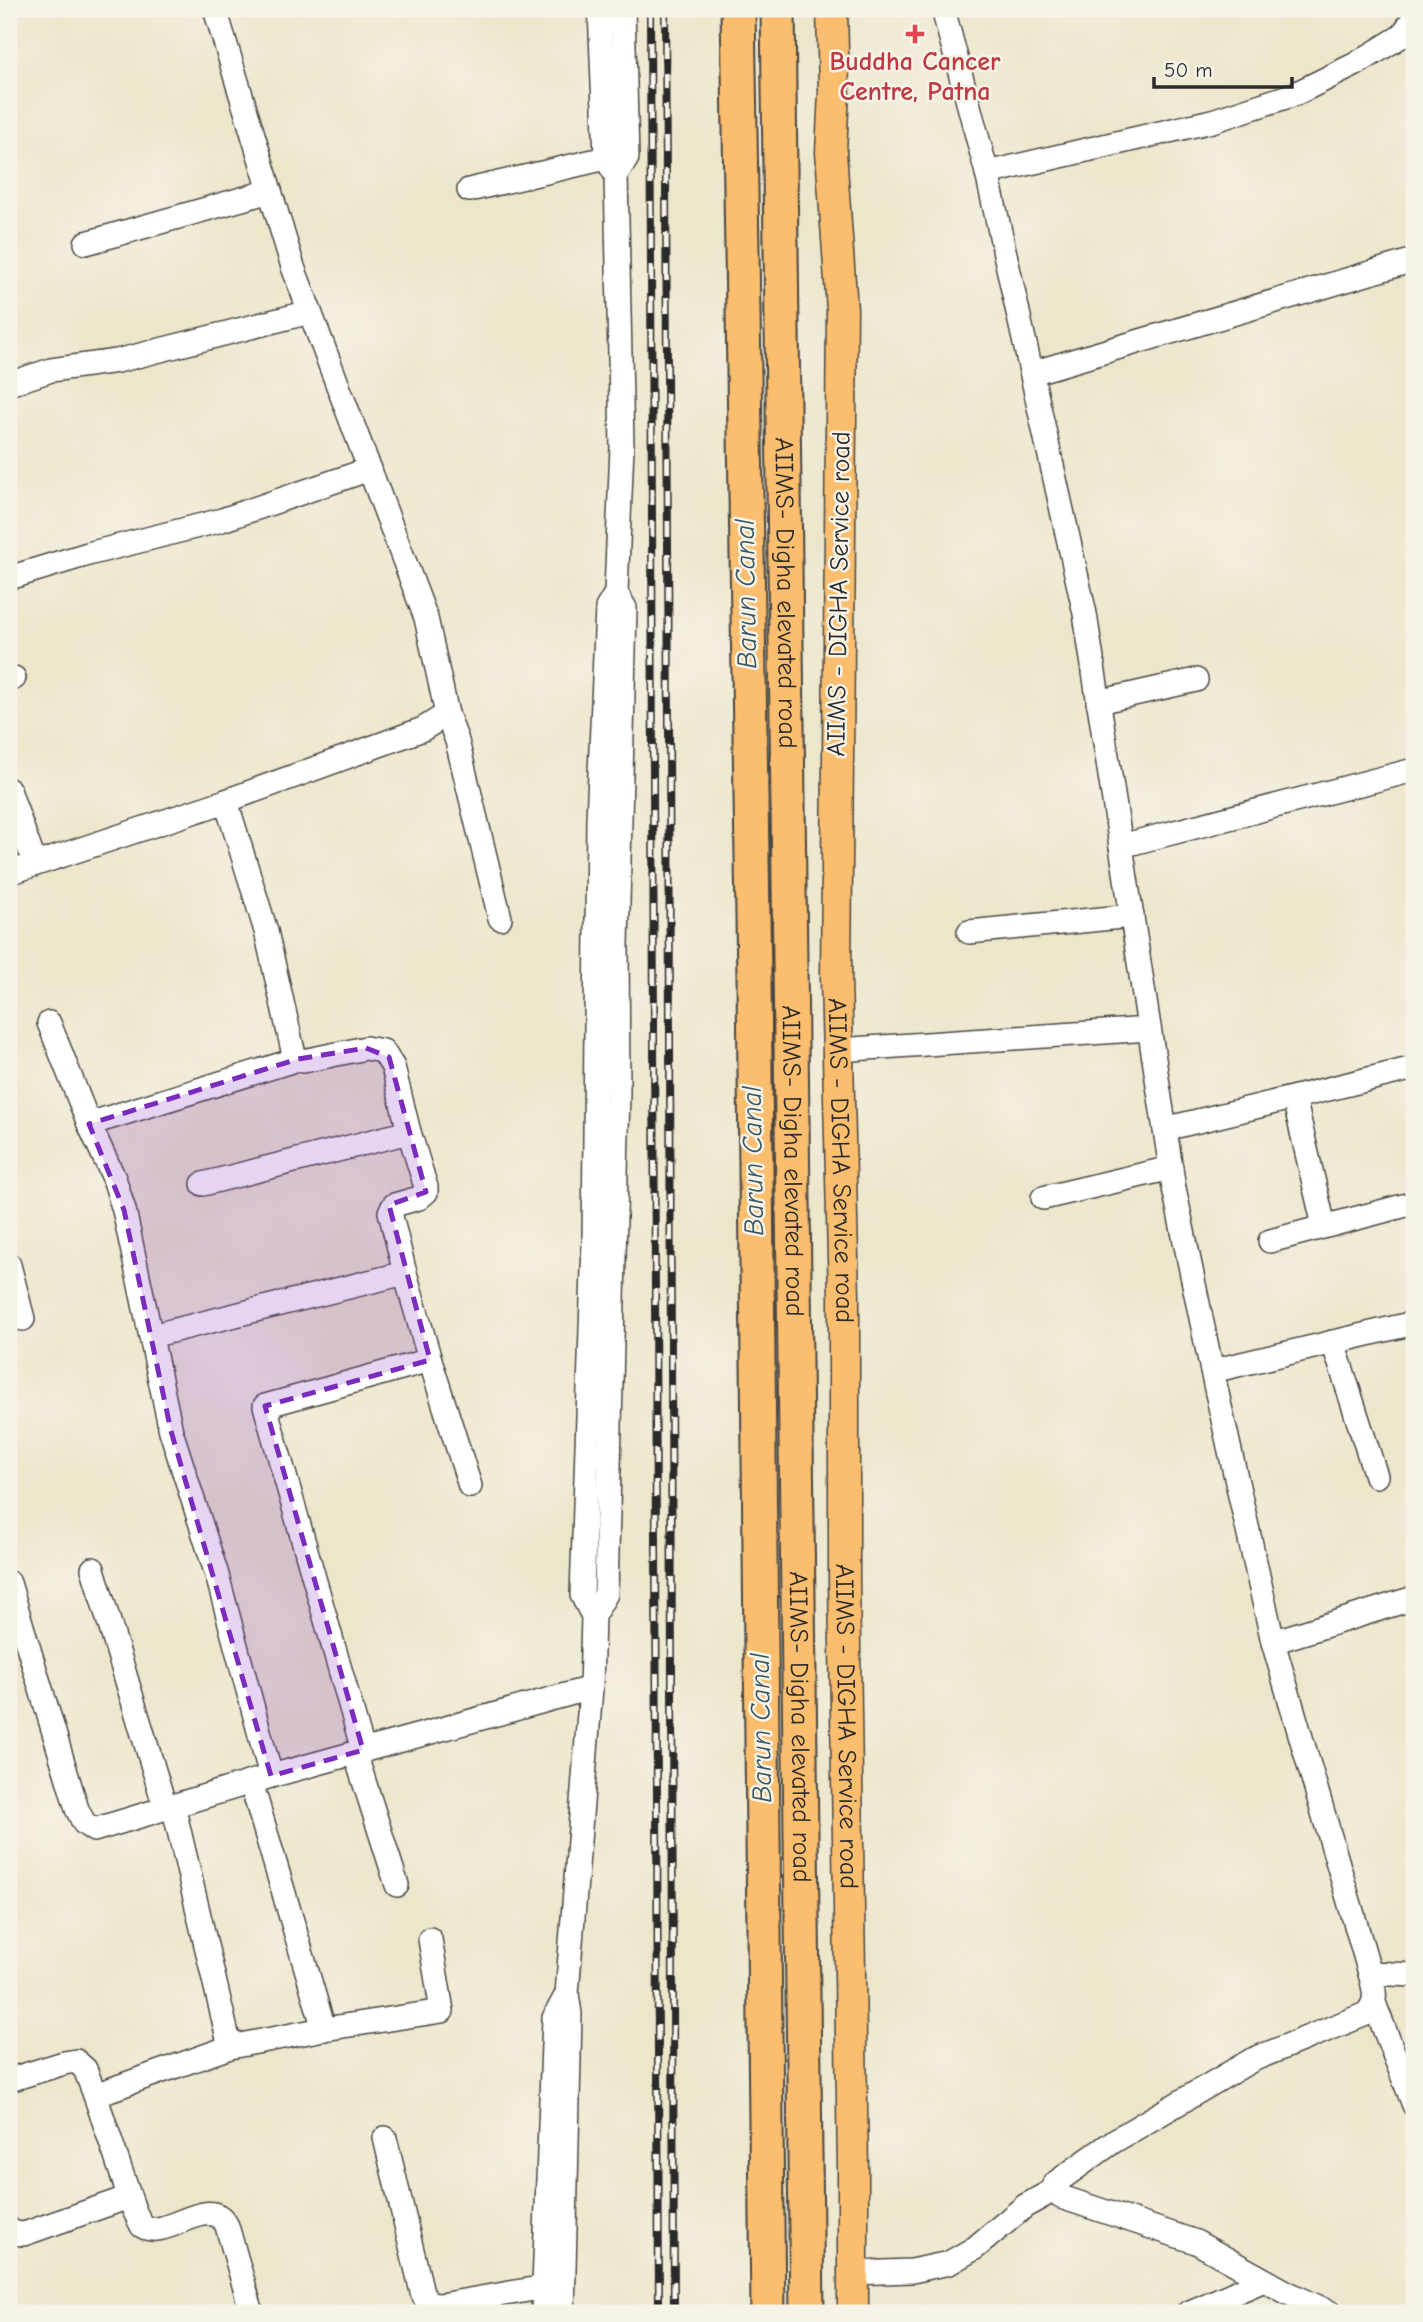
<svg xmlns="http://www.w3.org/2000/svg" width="1423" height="2322" viewBox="0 0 1423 2322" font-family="'Comic Neue',sans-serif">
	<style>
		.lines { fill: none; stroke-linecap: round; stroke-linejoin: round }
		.minor-casing { stroke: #484743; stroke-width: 26 }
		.major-casing { stroke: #484743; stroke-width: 33 }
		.highway-casing { stroke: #484743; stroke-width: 37 }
		.minor { stroke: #fff; stroke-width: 23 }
		.major { stroke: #fbbd6e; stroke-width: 30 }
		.highway { stroke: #fbbd6e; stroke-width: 33 }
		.rail-casing { stroke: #2b2b2b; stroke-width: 8 }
		.rail { stroke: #f7f3e8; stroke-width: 5; stroke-dasharray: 16; stroke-linecap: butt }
		.marked { fill: #7b2cbf; fill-opacity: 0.2; stroke: #7b2cbf; stroke-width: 5; stroke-dasharray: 14 9; stroke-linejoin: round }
		.health-dot { fill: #e0444e; stroke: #f7f3e8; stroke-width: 2.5 }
		.labels { text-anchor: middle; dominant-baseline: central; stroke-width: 5; stroke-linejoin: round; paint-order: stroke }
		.health-label { font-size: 26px; font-weight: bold; fill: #be3a42; stroke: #f7f3e8 }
		.street-label { font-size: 26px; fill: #2b2b2b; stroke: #f7f3e8 }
		.water-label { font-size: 28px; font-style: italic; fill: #39565f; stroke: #f7f3e8 }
	</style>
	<rect width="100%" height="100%" fill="#f7f3e8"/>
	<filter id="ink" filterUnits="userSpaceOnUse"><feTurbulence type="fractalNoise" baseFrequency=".0143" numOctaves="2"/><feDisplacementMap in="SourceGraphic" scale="14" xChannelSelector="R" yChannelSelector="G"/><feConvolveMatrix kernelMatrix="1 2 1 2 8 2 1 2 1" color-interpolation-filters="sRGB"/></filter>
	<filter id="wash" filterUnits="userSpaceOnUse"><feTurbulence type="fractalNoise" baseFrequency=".00686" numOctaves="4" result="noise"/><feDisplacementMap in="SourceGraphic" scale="28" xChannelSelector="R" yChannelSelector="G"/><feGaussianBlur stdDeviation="1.57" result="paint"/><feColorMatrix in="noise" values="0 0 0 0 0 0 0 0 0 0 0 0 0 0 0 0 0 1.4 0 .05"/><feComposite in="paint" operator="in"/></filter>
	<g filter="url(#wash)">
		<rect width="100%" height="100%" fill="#ece6cb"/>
	</g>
	<g filter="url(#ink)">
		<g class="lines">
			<g class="minor-casing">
				<g id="minor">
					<path d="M943 9 987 173"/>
					<path d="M616 175 627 158 623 9"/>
					<path d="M469 190 606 158H620"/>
					<path d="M86 243 270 191"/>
					<path d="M1032 373 1414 260"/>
					<path d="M9 384 51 370 117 361 310 312"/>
					<path d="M9 578 88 554 222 520 370 469"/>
					<path d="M9 680 14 678"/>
					<path d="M1098 702 1196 680"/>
					<path d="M447 714 457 741 500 918"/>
					<path d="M9 790 35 864"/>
					<path d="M226 801 266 931 294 1055 303 1061 366 1048 383 1051 393 1067 409 1132 426 1187V1192L419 1198 394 1205 390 1212 405 1273 430 1360 265 1406 363 1750"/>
					<path d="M1121 846 1414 770"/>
					<path d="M9 873 226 801 423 729 447 714 426 618 293 267 215 9"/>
					<path d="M969 932 1132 916"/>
					<path d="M49 1023 89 1124 114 1178 124 1210 171 1431 217 1575 271 1776"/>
					<path d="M838 1050 1149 1029"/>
					<path d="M1294 1098 1324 1226"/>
					<path d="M89 1124 298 1059"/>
					<path d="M1165 1129 1414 1068"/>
					<path d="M203 1184 409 1132"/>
					<path d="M1043 1198 1171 1168"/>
					<path d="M1270 1241 1414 1203"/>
					<path d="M9 1265 23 1319"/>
					<path d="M151 1336 405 1273"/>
					<path d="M1333 1342 1376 1476"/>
					<path d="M430 1360 470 1486"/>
					<path d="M1212 1371 1414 1323"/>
					<path d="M93 1569 165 1807"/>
					<path d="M9 1583 77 1809 84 1823 94 1830 271 1776 591 1688"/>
					<path d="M593 1616 606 1594 618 1091 617 946 625 608 616 593"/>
					<path d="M1273 1642 1414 1598"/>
					<path d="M355 1753 397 1885"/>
					<path d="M251 1782 324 2029"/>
					<path d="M173 1805 230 2047"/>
					<path d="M1370 1973 1414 1975"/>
					<path d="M567 1994 591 1688 593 1616 582 1595 594 1241 598 820 607 608 616 593 622 446 616 175 606 158 600 9"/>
					<path d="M1374 2003 1414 2105"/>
					<path d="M9 2080 64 2063 76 2061 85 2069 95 2095"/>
					<path d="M385 2138 422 2292 428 2304 440 2305 557 2285"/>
					<path d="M9 2229 13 2233 24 2234 129 2197"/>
					<path d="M853 2273 912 2271 949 2263 975 2248 1025 2206 1054 2190"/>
					<path d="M252 2313 227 2226C210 2191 166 2242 142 2226L134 2210 95 2095 230 2047 324 2029 442 2011 430 1939"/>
					<path d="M543 2313 554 2018 567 1994 570 2014 563 2313"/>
					<path d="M1188 2313 1264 2280"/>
					<path d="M1331 2313 1288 2293 1196 2242 1061 2197 1054 2190 1055 2184 1058 2181 1114 2141 1252 2060 1366 2014C1379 2001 1374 1989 1370 1973L1273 1642 1212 1371 1174 1188 1085 614 987 173 1212 121 1295 94 1356 64 1403 35 1414 17"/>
				</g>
			</g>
			<g class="major-casing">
				<g id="major">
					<path id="s1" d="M832 9 834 92 831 152 842 310 836 978 844 1297V1580L853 2169V2313"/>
				</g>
			</g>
			<g class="highway-casing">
				<g id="highway">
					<path d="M738 9 754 978 768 2313"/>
					<path id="s2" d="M778 9 807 2313"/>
				</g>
			</g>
			<use href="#minor" class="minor"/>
			<use href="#major" class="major"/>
			<use href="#highway" class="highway"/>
			<g class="rail-casing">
				<g id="rail">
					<path d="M650 9 659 2313"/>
					<path d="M665 9 669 725 674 2313"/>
				</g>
			</g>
			<use href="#rail" class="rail"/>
		</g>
	</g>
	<path class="marked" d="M366 1048 389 1057 426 1192 389 1205 430 1360 265 1406 363 1750 271 1776 171 1431 124 1210 89 1124 298 1059Z"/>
	<path class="health-dot" d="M911.5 23.5h7v7h7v7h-7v7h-7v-7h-7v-7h7z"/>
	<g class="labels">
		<g class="health-label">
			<text x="915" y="62">Buddha Cancer<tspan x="915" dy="30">Centre, Patna</tspan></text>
		</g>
		<g class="street-label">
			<text stroke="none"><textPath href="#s2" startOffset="584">AIIMS- Digha elevated road</textPath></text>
			<text transform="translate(839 594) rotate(-89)">AIIMS - DIGHA Service road</text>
			<text stroke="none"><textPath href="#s2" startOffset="1152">AIIMS- Digha elevated road</textPath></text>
			<text stroke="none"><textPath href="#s1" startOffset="1152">AIIMS - DIGHA Service road</textPath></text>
			<text stroke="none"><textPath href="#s2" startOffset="1718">AIIMS- Digha elevated road</textPath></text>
			<text stroke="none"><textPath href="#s1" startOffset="1718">AIIMS - DIGHA Service road</textPath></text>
		</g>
		<g class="water-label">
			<text transform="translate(746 594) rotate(-91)">Barun Canal</text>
			<text transform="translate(753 1161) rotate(-91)">Barun Canal</text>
			<text transform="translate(761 1728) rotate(-91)">Barun Canal</text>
		</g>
	</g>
	<rect width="1423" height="2322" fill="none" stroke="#f7f3e8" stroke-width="35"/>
	<path d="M1154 77v10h138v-10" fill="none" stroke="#2b2b2b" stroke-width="3.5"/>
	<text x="1164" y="77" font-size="21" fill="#2b2b2b" stroke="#f7f3e8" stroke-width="5" paint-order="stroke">50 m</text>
</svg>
